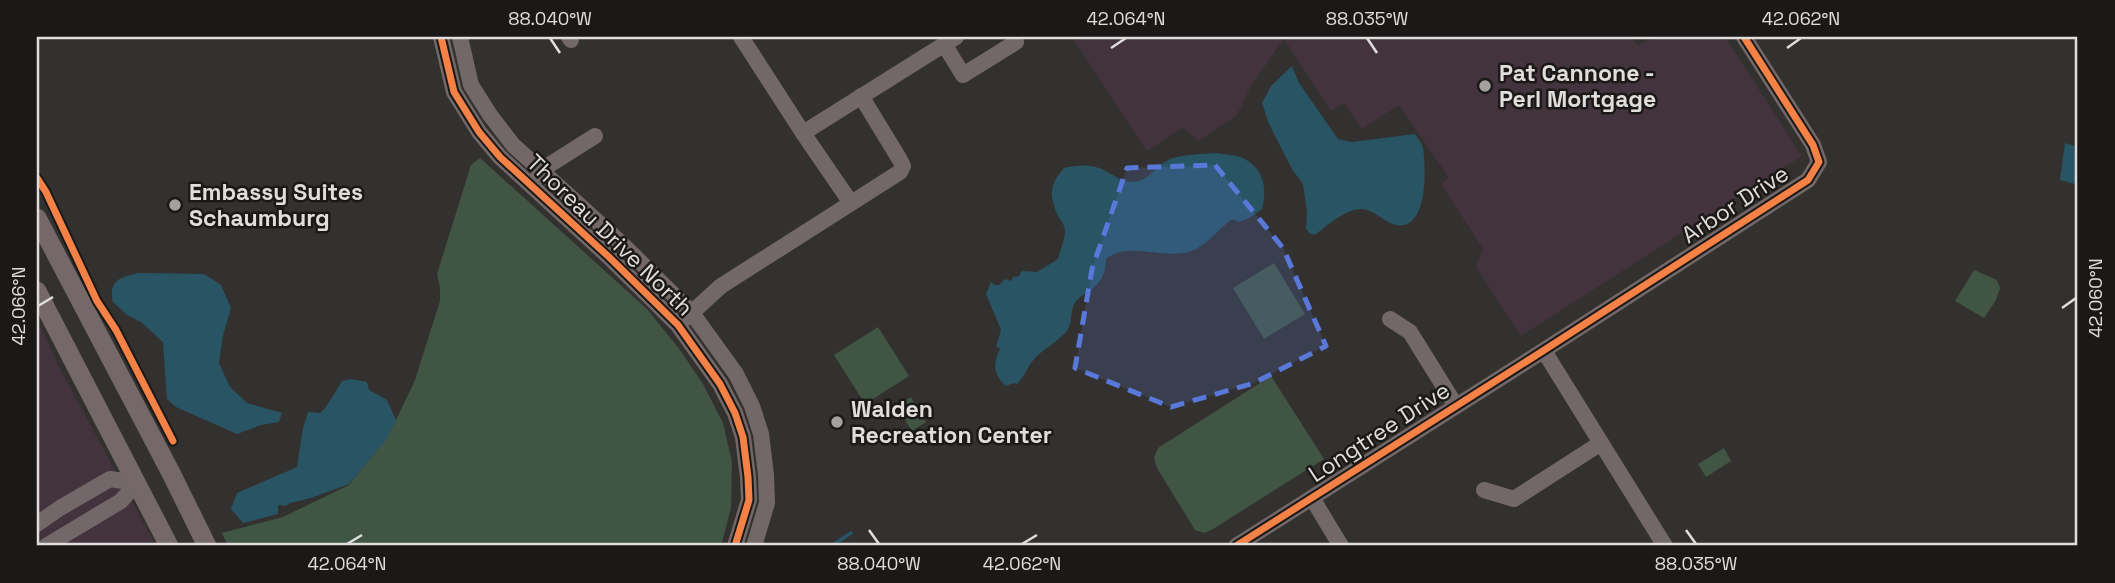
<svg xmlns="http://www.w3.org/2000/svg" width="2115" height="583" viewBox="0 0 2115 583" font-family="'Space Grotesk',sans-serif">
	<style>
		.commercial { fill: #43333c }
		.green { fill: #415544 }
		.water { fill: #285464 }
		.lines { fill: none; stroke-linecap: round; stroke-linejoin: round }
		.stream { stroke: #285464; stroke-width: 3.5 }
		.minor { stroke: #736869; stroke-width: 16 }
		.major { stroke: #746869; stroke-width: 19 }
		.cycleway-casing { stroke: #1b1918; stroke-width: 11 }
		.cycleway { stroke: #f48246; stroke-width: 7 }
		.marked { fill: #5879d9; fill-opacity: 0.2; stroke: #5879d9; stroke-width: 5; stroke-dasharray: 14 9; stroke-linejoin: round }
		.ticks { fill: none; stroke: #e0dedc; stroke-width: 2.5 }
		.poi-dot { fill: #a3a19f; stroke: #1b1918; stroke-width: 2.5 }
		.labels { text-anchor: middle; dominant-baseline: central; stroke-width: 5; stroke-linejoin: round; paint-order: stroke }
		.poi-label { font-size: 23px; font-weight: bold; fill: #e0dedc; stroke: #1b1918; text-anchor: start }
		.street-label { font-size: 23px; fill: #e0dedc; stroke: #1b1918 }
		.neatline { fill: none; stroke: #e0dedc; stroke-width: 2.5 }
		.ticks-label { font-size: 18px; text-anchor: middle; fill: #e0dedc }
	</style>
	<rect width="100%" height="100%" fill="#33312f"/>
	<g class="commercial">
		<path d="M1072 37H1631L1638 46 1653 37H1725L1802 156 1521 336 1476 267 1483 249 1441 184 1449 178 1399 105 1362 129 1344 103 1331 111 1284 39 1252 84 1237 115 1198 141 1183 127 1147 151Z"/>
		<path d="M37 318 59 367 156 546H37Z"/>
	</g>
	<g class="green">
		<path d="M480 158 647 309 680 350 703 384 723 423 732 462 731 508 721 546H228L222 533 283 517 349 485 388 435 396 420 415 380 440 301V288L437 274 471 165Z"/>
		<path d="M1274 263 1305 314 1264 339 1233 288Z"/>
		<path d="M1974 270 1997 280 2000 288 1996 300 1984 318 1955 301Z"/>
		<path d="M878 327 909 376 865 404 834 355Z"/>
		<path d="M1271 376 1324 459 1213 529 1204 533 1195 530 1157 468 1154 458 1158 448Z"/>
		<path d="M911 397 926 422 912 431 896 406Z"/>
		<path d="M1724 448 1731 461 1706 477 1698 464Z"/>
	</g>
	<g class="water">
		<path d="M1292 66 1299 83 1338 139 1352 142 1415 134C1418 139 1422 143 1423 148 1426 167 1427 216 1407 224 1390 231 1378 210 1362 209 1347 208 1326 226 1315 235L1309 233 1306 229 1307 213 1303 184 1292 169 1269 124 1262 103 1271 86Z"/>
		<path d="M2065 143 2078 147V178L2075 184 2060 180Z"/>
		<path d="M1217 153C1226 155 1238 155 1245 159 1265 170 1267 190 1262 209L1251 217 1239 222 1232 219C1218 229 1205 248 1188 252 1162 259 1128 241 1106 259 1106 273 1101 283 1089 291 1084 295 1080 296 1076 301 1069 310 1074 322 1066 332 1057 342 1045 348 1036 357 1028 365 1025 376 1017 384L1013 383 1006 386C993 375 993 364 1000 348L996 347 1001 330 986 294 991 282 995 285H999L1005 279 1011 281 1013 277 1019 276 1022 271 1037 272 1058 259C1060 250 1065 240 1065 231 1065 225 1061 221 1058 216 1049 195 1049 185 1064 168 1081 164 1096 164 1111 174 1118 178 1123 182 1131 182 1149 183 1157 163 1173 158 1187 154 1203 154 1217 153Z"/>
		<path d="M139 273 204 274 221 285 231 308 223 335 219 363 230 387 247 403 282 413 279 422 261 425 237 434 176 407 167 399 163 342 141 322 127 315 113 302C108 281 120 277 139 273Z"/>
		<path d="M351 379 367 382 369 390 387 400 396 420 386 440 349 484 311 498 290 503 286 506 278 505V514L243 523 231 509 237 493 297 467 303 428 308 412 320 413 326 407 342 381Z"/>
	</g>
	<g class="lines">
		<path class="stream" d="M833 545 851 533"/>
		<g class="minor">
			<path d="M441 37 454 92 479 132 500 157 609 257 678 325 720 384 735 413 743 437 748 477 749 500 735 546"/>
			<path d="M460 37 471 85 490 115 513 145 622 244 692 313 736 374 752 406 761 434 766 475 767 503 754 546"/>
			<path d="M569 37 571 40"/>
			<path d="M741 37 803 133 851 203"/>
			<path d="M944 44 963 75 1016 42 1013 37"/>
			<path d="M803 133 956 37"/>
			<path d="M537 178 546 167 595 136"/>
			<path d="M686 318 721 286 900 172 903 166 900 160 861 96"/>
			<path d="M1390 319 1410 332 1456 406"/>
			<path d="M1544 351 1665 546"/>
			<path d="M1484 490 1514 499 1601 443"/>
			<path d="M1312 498 1341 546"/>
			<path d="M37 524 60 508 110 479 137 483"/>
			<path d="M46 546 121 501 137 483"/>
			<path d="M1236 546 1535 356 1808 180 1819 162 1813 145 1744 37"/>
		</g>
		<g class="major">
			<path d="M37 218 171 473 207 546"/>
			<path d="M37 291 169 546"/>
		</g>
		<g class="cycleway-casing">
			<g id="cycleway">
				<path d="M441 37 454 92 479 132 500 157 609 257 678 325 720 384 735 413 743 437 748 477 749 500 735 546"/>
				<path d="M37 178 46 192 97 301 116 330 173 441"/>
				<path d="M1236 546 1535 356 1808 180 1819 162 1813 145 1744 37"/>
			</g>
		</g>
		<use href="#cycleway" class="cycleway"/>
	</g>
	<path class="marked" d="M1215 165 1283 248 1326 346 1254 383 1171 407 1075 368 1092 269 1127 168Z"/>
	<path class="ticks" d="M550 38 560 53M1367 38 1377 53M1111 48 1126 38M1787 48 1801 38M38 306 53 297M2062 308 2076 298M869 530 879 544M1686 530 1696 544M347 544 362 535M1022 544 1037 535"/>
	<g class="poi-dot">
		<circle cx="1485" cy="86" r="7"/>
		<circle cx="175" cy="205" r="7"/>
		<circle cx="837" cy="422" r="7"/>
	</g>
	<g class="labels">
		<g class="poi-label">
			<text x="1499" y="73">Pat Cannone -<tspan x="1499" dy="26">Perl Mortgage</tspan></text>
			<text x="189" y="192">Embassy Suites<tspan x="189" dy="26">Schaumburg</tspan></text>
			<text x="851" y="409">Walden<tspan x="851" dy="26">Recreation Center</tspan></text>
		</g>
		<g class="street-label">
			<text transform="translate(1735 204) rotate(-33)">Arbor Drive</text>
			<text transform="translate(610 235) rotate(44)">Thoreau Drive North</text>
			<text transform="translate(1379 432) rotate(-33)">Longtree Drive</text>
		</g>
	</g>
	<rect width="2115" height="583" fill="none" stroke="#1b1918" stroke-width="77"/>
	<rect x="38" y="38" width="2038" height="506" class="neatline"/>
	<g class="ticks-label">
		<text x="550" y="25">88.040°W</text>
		<text x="1126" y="25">42.064°N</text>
		<text x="1367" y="25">88.035°W</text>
		<text x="1801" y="25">42.062°N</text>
		<text transform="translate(2096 298) rotate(-90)" y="6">42.060°N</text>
		<text transform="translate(19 306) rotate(-90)" y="6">42.066°N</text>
		<text x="347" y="570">42.064°N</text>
		<text x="879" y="570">88.040°W</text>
		<text x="1022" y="570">42.062°N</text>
		<text x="1696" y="570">88.035°W</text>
	</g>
</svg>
